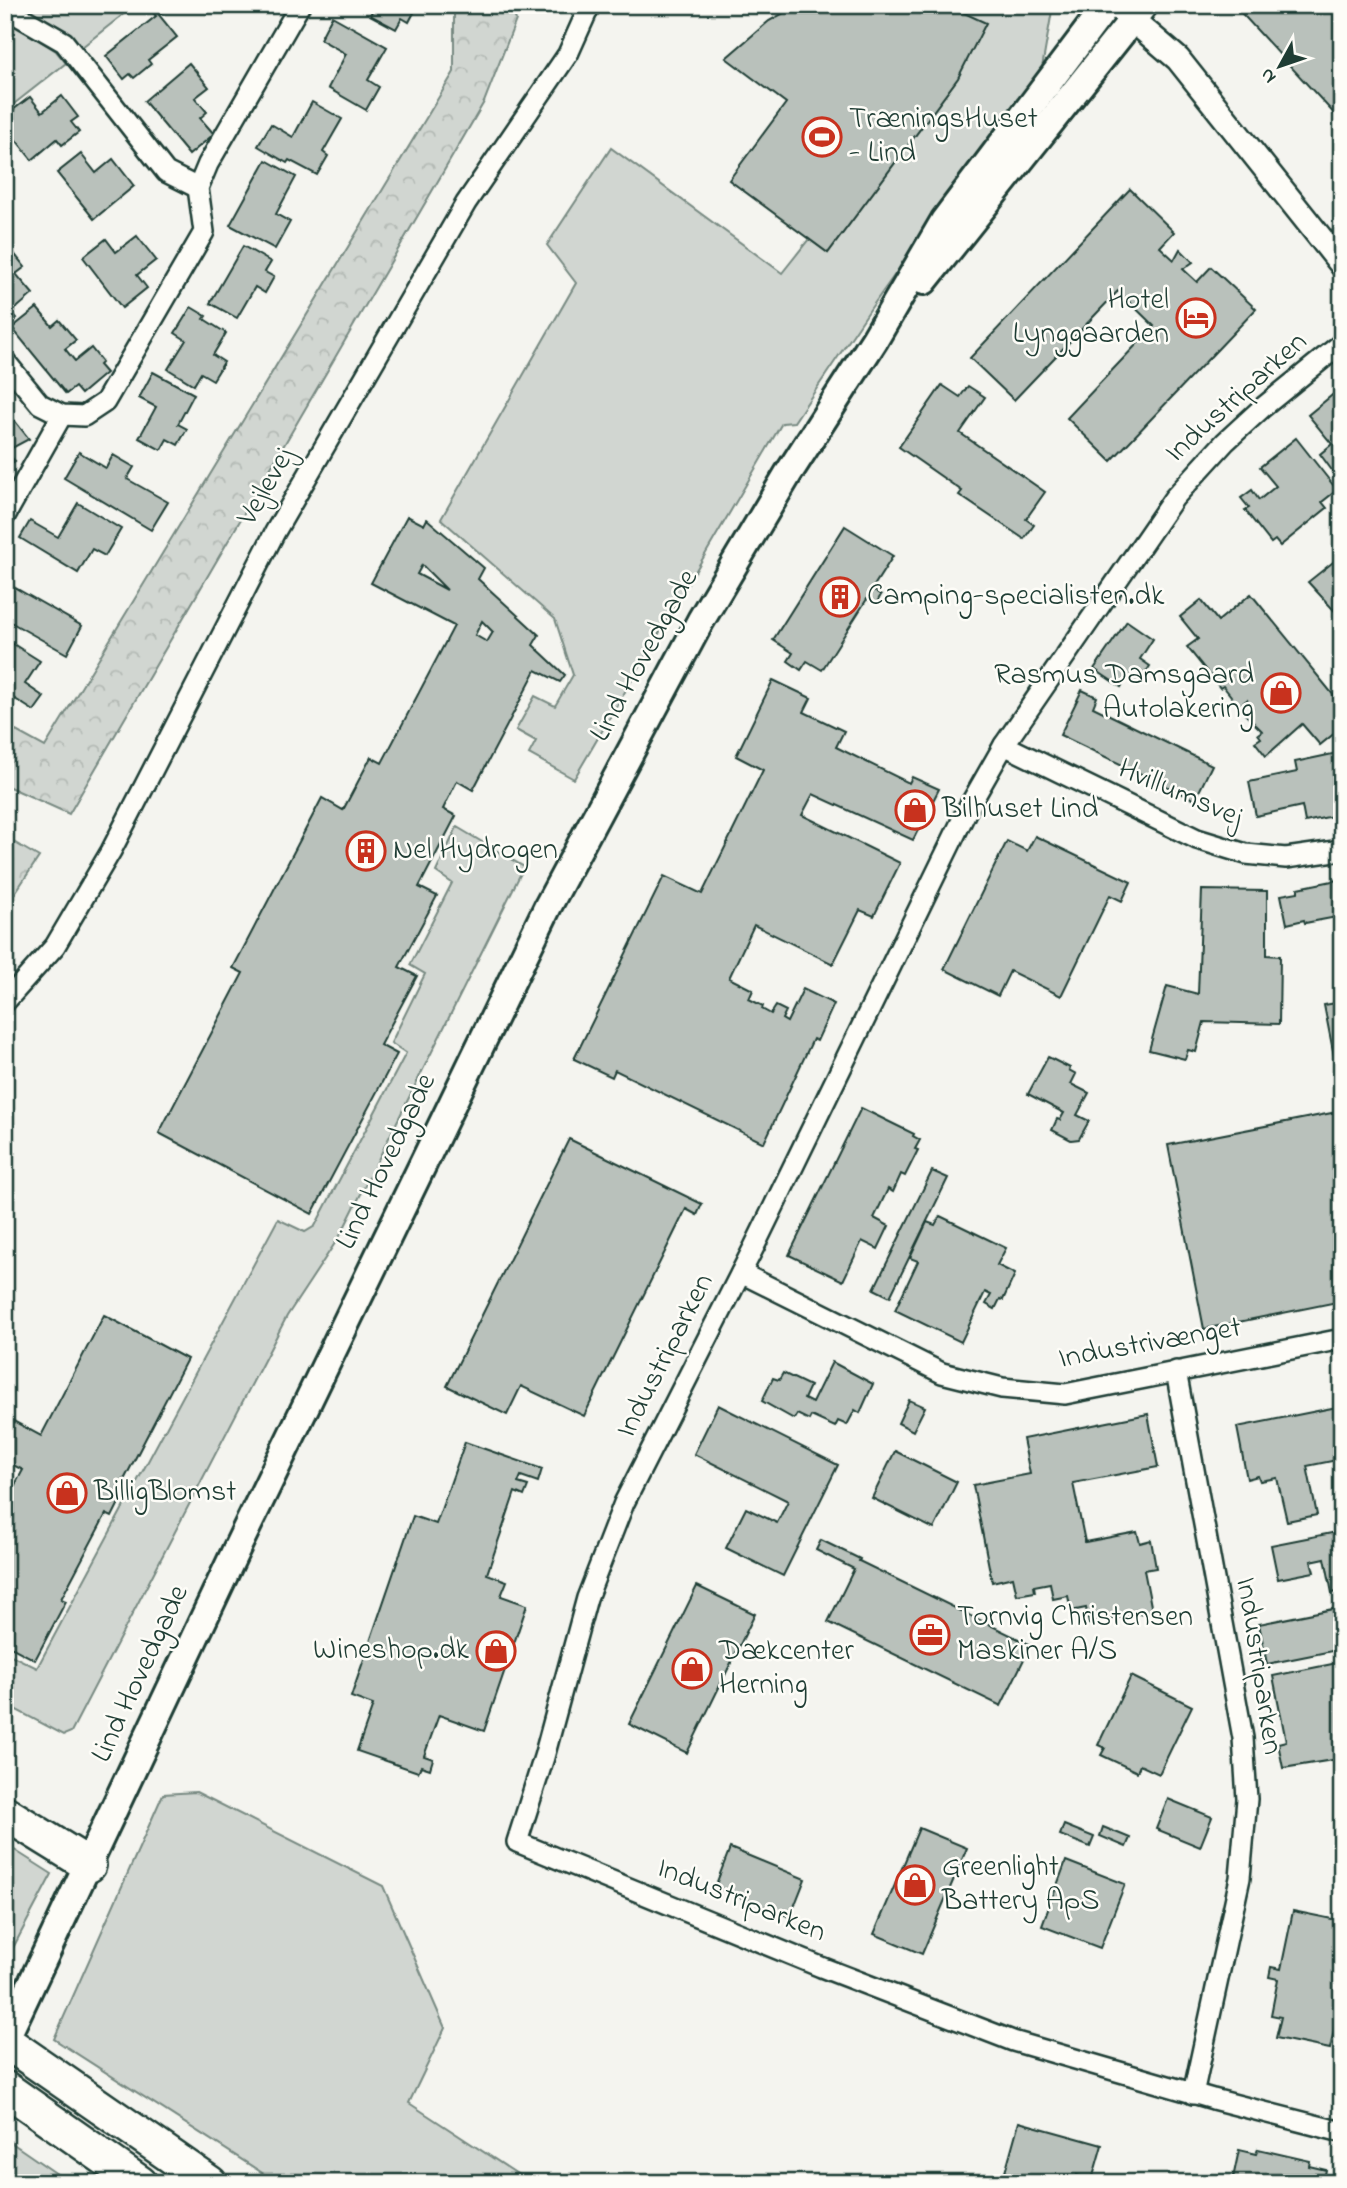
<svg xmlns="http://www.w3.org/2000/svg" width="1347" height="2188" viewBox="0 0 1347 2188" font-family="'Indie Flower',sans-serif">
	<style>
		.green { fill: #d1d6d1; stroke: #788a82; stroke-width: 2 }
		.forest { fill: url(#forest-crowns); stroke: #788a82; stroke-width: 2 }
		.building { fill: #b9c1bb; stroke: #1f3d34; stroke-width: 2; fill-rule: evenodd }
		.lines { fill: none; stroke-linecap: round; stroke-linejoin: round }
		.minor-casing { stroke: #1f3d34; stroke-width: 24 }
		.tertiary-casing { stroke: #1f3d34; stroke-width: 28 }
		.secondary-casing { stroke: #1f3d34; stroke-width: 32 }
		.motorway-casing { stroke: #1f3d34; stroke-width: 38 }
		.minor { stroke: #fdfcf7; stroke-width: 19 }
		.tertiary { stroke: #fdfcf7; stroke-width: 23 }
		.secondary { stroke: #fdfcf7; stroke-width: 26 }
		.motorway { stroke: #fdfcf7; stroke-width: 33 }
		.labels { text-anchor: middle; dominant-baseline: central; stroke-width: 5; stroke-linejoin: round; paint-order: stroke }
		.poi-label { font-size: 30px; fill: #1f3d34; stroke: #fdfcf7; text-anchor: start }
		.street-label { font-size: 30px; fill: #1f3d34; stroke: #fdfcf7 }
	</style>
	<defs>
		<pattern id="forest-crowns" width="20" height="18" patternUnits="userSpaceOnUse" patternTransform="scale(1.75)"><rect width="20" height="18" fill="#d1d6d1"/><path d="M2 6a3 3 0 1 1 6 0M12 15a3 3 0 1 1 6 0" fill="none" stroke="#b3b9b4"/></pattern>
	</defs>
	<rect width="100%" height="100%" fill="#f4f4ef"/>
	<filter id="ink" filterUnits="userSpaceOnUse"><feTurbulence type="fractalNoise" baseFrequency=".0143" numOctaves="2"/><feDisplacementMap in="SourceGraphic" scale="14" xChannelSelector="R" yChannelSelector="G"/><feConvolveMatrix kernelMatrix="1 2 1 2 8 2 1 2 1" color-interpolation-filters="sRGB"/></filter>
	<g filter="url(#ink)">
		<g class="green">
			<path d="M16 5H135L77 51Z"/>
			<path d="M947 5H1053L1042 68 871 308 794 422 782 423 574 779 529 754 536 741 516 730 535 696 555 706 573 675 555 619 441 519 576 283 547 245 611 148 782 273 809 239 828 253 958 78Z"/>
			<path d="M5 19 56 51 66 63 5 111Z"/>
			<path d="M457 827 524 867 341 1234 287 1316 71 1732 64 1735 5 1704V1652L37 1668 278 1219 305 1232 315 1226 406 1053 391 1043 425 974 410 965 452 883 436 872Z"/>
			<path d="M196 1792 383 1886 445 2028 409 2103 531 2183H278L54 2039 163 1794Z"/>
			<path d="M5 1844 52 1874 5 1963Z"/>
			<path d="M9 2141 70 2183H5V2146Z"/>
		</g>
		<g class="forest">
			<path d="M454 5H510L516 20 484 102 69 814 5 785V725L45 747 454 72Z"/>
			<path d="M5 837 39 857 5 908Z"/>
		</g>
		<g class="building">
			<path d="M147 5H171L159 15 177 37 148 60 151 64 134 78 130 74 124 79 106 56 156 16Z"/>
			<path d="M375 5H418L409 22 402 18 396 29 370 15Z"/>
			<path d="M798 5H947L986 23 958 78 828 253 729 180 786 103 726 58 769 21Z"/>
			<path d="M1234 5H1342V118L1340 120Z"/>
			<path d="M332 16 387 47 368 80 379 87 366 110 328 88 346 54 320 39Z"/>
			<path d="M189 63 209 87 195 98 207 112 200 118 214 134 189 155 144 101Z"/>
			<path d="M62 96 78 117 71 122 79 132 62 145 57 139 32 160 5 126V116L30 97 42 112Z"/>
			<path d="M312 102 342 119 323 152 328 156 317 175 289 160 287 163 258 146 271 124 293 137Z"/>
			<path d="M81 154 96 173 113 159 134 186 94 219 57 173Z"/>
			<path d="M266 160 296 177 276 214 290 222 275 249 230 225Z"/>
			<path d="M1130 189 1174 232 1160 247 1174 260 1180 249 1193 262 1183 269 1197 282 1211 267 1256 309 1111 461 1067 418 1154 326 1118 291 1014 400 970 358Z"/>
			<path d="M137 236 156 260 137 275 147 288 122 308 83 257 106 239 116 252Z"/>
			<path d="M8 246 25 267 16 274 33 294 12 312 17 318 5 328V248Z"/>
			<path d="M243 246 271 262 265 272 274 277 265 293 255 287 237 318 210 303Z"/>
			<path d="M191 307 206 316 204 319 226 333 213 355 224 362 213 380 201 373 194 385 168 369 186 340 175 333Z"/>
			<path d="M37 308 52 326 59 320 76 340 65 349 75 361 91 348 102 362 99 365 106 373 81 394 75 387 66 394 12 328Z"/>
			<path d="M153 372 194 394 178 424 187 429 178 445 167 439 161 450 139 438 156 407 139 398Z"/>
			<path d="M942 385 960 397 968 386 985 397 960 433 1045 492 1026 519 1034 525 1024 539 959 495 962 491 899 447Z"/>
			<path d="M1342 387 1340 418 1342 484 1320 454 1332 444 1308 415Z"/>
			<path d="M7 411 29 439 12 448 5 440V413Z"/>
			<path d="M1296 438 1337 490 1322 502 1327 508 1280 546 1275 540 1271 543 1245 510 1249 508 1241 498 1252 490 1259 500 1276 486 1260 467Z"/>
			<path d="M5 452 15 461 5 468Z"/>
			<path d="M79 452 106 468 113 455 134 467 127 479 168 502 151 530 64 478Z"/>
			<path d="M78 503 121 529 105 556 92 549 78 573 20 538 30 521 58 537Z"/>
			<path d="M407 516 424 525 427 519 484 568 478 579 539 635 533 645 565 675 560 682 536 670 473 790 457 781 443 809 456 816 419 887 437 896 399 967 417 976 380 1045 397 1054 312 1214 159 1133 243 973 233 968 322 798 343 810 371 757 382 763 454 626 371 583ZM422 565 447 590 417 574ZM482 621 493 632 487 642 475 635Z"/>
			<path d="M845 526 893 556 872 589 881 595 876 604 867 599 822 670 807 661 801 670 788 661 793 653 773 640Z"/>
			<path d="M1342 555V619L1308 582Z"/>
			<path d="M5 582 82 626 67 654 5 619Z"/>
			<path d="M1251 594 1335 697 1334 698 1342 708 1340 739 1335 733 1320 745 1302 724 1266 756 1255 742 1261 738 1258 734 1262 731 1244 713 1252 707 1247 700 1239 706 1223 686 1220 688 1187 647 1198 639 1180 617 1201 600 1218 621Z"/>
			<path d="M1127 621 1153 639 1140 659 1150 666 1137 686 1127 678 1121 687 1094 669Z"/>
			<path d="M10 642 40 661 25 684 44 697 34 711 15 699 13 703 5 698V649Z"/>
			<path d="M773 680 811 698 804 712 844 731 836 747 909 783 912 777 939 789 913 840 813 794 802 815 900 863 874 916 860 910 833 964 754 925 729 978 753 990 749 999 763 1006 762 1009 771 1014 776 1006 786 1011 782 1019 787 1022 803 989 834 1004 817 1041 813 1039 764 1143 615 1070 612 1077 574 1059 664 876 702 894 763 770 736 756Z"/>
			<path d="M1082 690 1097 697 1093 707 1212 765 1195 800 1060 735Z"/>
			<path d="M1342 752V814L1305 822 1302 806 1256 816 1249 782 1297 772 1295 762Z"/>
			<path d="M1035 836 1131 882 1122 901 1110 895 1061 996 1010 971 998 996 944 969 1007 841 1027 851Z"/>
			<path d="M1342 879V916L1305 923 1304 920 1287 924 1281 895 1298 892V888Z"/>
			<path d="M1202 890 1267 891V955L1280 956 1279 1024 1204 1022 1196 1052 1188 1050 1185 1059 1149 1050 1167 986 1198 994Z"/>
			<path d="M1342 1002V1059L1335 1061 1324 1005Z"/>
			<path d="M1048 1057 1070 1068 1069 1070 1076 1074 1071 1084 1089 1093 1077 1115 1089 1121 1079 1139 1071 1140 1052 1130 1057 1119 1060 1120 1064 1113 1028 1094Z"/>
			<path d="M861 1108 914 1134 913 1136 920 1140 915 1149 918 1150 905 1176 901 1174 893 1192 888 1189 874 1218 889 1226 878 1249 862 1241 843 1281 789 1255Z"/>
			<path d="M1342 1111V1301L1204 1329 1168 1145Z"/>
			<path d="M569 1139 702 1204 697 1215 686 1209 584 1416 521 1386 507 1415 447 1386Z"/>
			<path d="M932 1171 948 1178 890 1297 874 1289Z"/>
			<path d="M940 1216 1006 1248 997 1265 1015 1274 1003 1300 1000 1299 995 1309 986 1304 991 1295 985 1292 961 1342 895 1310 918 1261 910 1258 927 1222 935 1225Z"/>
			<path d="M104 1315 187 1359 124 1480 129 1483 112 1517 106 1514 61 1599 66 1601 35 1660 5 1644V1503L23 1470 5 1461V1423L8 1418 41 1436Z"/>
			<path d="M832 1362 873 1384 860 1413 855 1410 847 1425 838 1421 835 1427 811 1416 809 1420 797 1414 794 1419 762 1401 773 1378 779 1380 783 1373 810 1386 804 1399 812 1403Z"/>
			<path d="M909 1400 925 1407 913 1431 898 1423Z"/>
			<path d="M718 1405 838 1465 783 1576 726 1548 746 1508 777 1523 788 1501 694 1454Z"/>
			<path d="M1342 1406V1459L1307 1466 1317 1515 1287 1521 1277 1478 1260 1481 1258 1476 1247 1479 1237 1427Z"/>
			<path d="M1148 1414 1158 1467 1073 1483 1085 1542 1137 1532 1140 1543 1151 1540 1156 1568 1144 1570 1152 1611 1089 1624 1086 1608 1071 1611 1068 1596 1053 1599 1050 1583 1034 1586 1035 1592 1017 1595 1013 1577 992 1582 973 1485 1030 1474 1023 1439Z"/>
			<path d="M465 1442 542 1469 538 1482 521 1476 518 1483 528 1486 524 1496 515 1492 487 1574 507 1581 501 1596 527 1605 484 1731 439 1715 424 1756 433 1759 430 1769 421 1766 418 1772 357 1751 373 1705 351 1697 413 1516 436 1524Z"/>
			<path d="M895 1451 957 1482 934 1529 872 1498Z"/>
			<path d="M1342 1531V1591L1332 1593 1325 1558 1311 1561 1314 1572 1278 1579 1271 1545Z"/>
			<path d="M821 1540 860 1559 859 1561 1031 1645 1001 1706 828 1622 854 1569 816 1550Z"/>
			<path d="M697 1586 755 1614 687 1753 629 1724Z"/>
			<path d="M1338 1608 1342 1616V1649L1267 1664 1259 1624Z"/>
			<path d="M1342 1662V1771L1336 1772 1333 1760 1283 1768 1278 1743 1286 1741 1273 1676Z"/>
			<path d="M1131 1676 1192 1706 1159 1774 1140 1765 1137 1772 1101 1755 1105 1748 1098 1745Z"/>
			<path d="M1168 1799 1212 1817 1200 1847 1156 1829Z"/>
			<path d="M1064 1825 1094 1837 1090 1847 1060 1835Z"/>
			<path d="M1103 1827 1130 1838 1126 1847 1100 1836Z"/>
			<path d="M919 1828 967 1848 922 1954 874 1934Z"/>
			<path d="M730 1848 805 1879 790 1917 715 1887Z"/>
			<path d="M1066 1861 1125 1884 1100 1948 1042 1926Z"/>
			<path d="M1293 1911 1342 1921V1993L1330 2049 1276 2038 1281 2017 1271 2015 1278 1979 1269 1977 1271 1967 1281 1969Z"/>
			<path d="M1019 2122 1102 2145 1092 2180 1077 2175 1075 2183H1002Z"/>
			<path d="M1258 2149 1310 2161 1309 2166 1326 2170 1323 2183H1232L1239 2150 1256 2154Z"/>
		</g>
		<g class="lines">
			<g class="minor-casing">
				<g id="minor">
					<path d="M5 8 64 42 166 172 198 188"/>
					<path d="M1342 343 1262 408 1225 442 1174 498 1004 745 967 810 754 1247 624 1503 587 1598 544 1757 517 1842 821 1967 1013 2041 1213 2099 1342 2132"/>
					<path d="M5 361 40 404 62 415 84 416 105 402 204 232 198 188 208 164 300 5"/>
					<path d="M5 516 62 415"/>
					<path d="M1004 745 1197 839 1246 854 1286 858 1342 850"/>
					<path d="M5 1002 55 946 111 851 275 532 466 203 568 54 590 5"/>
					<path d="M741 1273 942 1373 1002 1388 1065 1394 1342 1339"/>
					<path d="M1176 1371 1243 1738 1247 1799 1240 1878 1193 2094"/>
				</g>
			</g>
			<g class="tertiary-casing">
				<path id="tertiary" d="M1115 5 1178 59 1342 265"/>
			</g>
			<g class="secondary-casing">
				<g id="secondary">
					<path d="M924 281 1144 5"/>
					<path d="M5 2040 236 1550 548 906 701 620 788 474 875 339 944 221 1107 5"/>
				</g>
			</g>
			<g class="motorway-casing">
				<g id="motorway">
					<path d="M5 1813 89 1865"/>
					<path d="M5 2041 210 2183"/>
					<path d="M5 2088 140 2183"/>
				</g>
			</g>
			<use href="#minor" class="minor"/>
			<use href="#tertiary" class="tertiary"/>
			<use href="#secondary" class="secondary"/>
			<use href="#motorway" class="motorway"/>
		</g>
	</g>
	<defs>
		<g id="stadium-ring" transform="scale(2.0125)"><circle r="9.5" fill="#fdfcf7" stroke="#c8321e" stroke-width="1.5"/><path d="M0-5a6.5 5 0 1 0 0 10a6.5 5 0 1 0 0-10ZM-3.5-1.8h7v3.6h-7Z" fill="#c8321e"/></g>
		<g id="hotel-ring" transform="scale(2.0125)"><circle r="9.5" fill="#fdfcf7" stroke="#c8321e" stroke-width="1.5"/><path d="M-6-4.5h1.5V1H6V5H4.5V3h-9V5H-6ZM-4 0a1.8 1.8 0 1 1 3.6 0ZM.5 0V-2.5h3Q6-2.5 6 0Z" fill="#c8321e"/></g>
		<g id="building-ring" transform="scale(2.0125)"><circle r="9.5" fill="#fdfcf7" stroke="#c8321e" stroke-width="1.5"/><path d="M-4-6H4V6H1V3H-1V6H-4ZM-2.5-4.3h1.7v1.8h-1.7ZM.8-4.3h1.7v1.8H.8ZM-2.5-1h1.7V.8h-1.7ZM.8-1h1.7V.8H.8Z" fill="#c8321e"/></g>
		<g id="shop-ring" transform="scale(2.0125)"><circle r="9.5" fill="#fdfcf7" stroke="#c8321e" stroke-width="1.5"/><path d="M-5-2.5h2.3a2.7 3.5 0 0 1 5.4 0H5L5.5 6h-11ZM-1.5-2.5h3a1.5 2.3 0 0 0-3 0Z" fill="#c8321e"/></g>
		<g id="office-ring" transform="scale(2.0125)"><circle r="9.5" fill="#fdfcf7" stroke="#c8321e" stroke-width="1.5"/><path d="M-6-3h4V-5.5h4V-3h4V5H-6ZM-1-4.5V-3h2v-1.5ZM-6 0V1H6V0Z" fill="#c8321e"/></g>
	</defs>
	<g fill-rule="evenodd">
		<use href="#stadium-ring" x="822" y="137"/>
		<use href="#hotel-ring" x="1196" y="318"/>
		<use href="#building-ring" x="840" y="597"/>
		<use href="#shop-ring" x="1281" y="693"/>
		<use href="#shop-ring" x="915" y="810"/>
		<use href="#building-ring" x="366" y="851"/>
		<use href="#shop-ring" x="67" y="1493"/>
		<use href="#office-ring" x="930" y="1635"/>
		<use href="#shop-ring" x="496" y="1651"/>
		<use href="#shop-ring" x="692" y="1669"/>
		<use href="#shop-ring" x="915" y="1885"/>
	</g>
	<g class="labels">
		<g class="poi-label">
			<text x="849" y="120">TræningsHuset<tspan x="849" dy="34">- Lind</tspan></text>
			<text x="1169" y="301" text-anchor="end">Hotel<tspan x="1169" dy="34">Lynggaarden</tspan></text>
			<text x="867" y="597">Camping-specialisten.dk</text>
			<text x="1254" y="676" text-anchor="end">Rasmus Damsgaard<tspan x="1254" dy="34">Autolakering</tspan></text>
			<text x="942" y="810">Bilhuset Lind</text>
			<text x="393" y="851">Nel Hydrogen</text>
			<text x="94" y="1493">BilligBlomst</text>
			<text x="957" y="1618">Tornvig Christensen<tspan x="957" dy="34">Maskiner A/S</tspan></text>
			<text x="469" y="1651" text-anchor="end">Wineshop.dk</text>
			<text x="719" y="1652">Dækcenter<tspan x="719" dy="34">Herning</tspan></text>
			<text x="942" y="1868">Greenlight<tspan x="942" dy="34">Battery ApS</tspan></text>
		</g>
		<g class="street-label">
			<text transform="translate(1237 398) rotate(-42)">Industriparken</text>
			<text transform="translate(267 487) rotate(-60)">Vejlevej</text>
			<text transform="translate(645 656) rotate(-61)">Lind Hovedgade</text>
			<text transform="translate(1180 794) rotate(23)">Hvillumsvej</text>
			<text transform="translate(387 1162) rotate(-64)">Lind Hovedgade</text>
			<text transform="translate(1150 1344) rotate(-10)">Industrivænget</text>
			<text transform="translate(666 1356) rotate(-63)">Industriparken</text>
			<text transform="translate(1258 1666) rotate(81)">Industriparken</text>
			<text transform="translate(141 1674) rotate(-65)">Lind Hovedgade</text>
			<text transform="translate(741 1901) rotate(22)">Industriparken</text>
		</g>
	</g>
	<rect width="1347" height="2188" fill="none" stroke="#fdfcf7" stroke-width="28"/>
	<rect x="14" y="14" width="1319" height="2160" fill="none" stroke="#1f3d34" stroke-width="2.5" filter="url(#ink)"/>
	<g transform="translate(1280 66) rotate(230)" stroke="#fdfcf7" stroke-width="5" paint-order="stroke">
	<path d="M0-5L12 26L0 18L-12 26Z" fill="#1f3d34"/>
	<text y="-10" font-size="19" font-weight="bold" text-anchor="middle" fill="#1f3d34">N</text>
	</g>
</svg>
